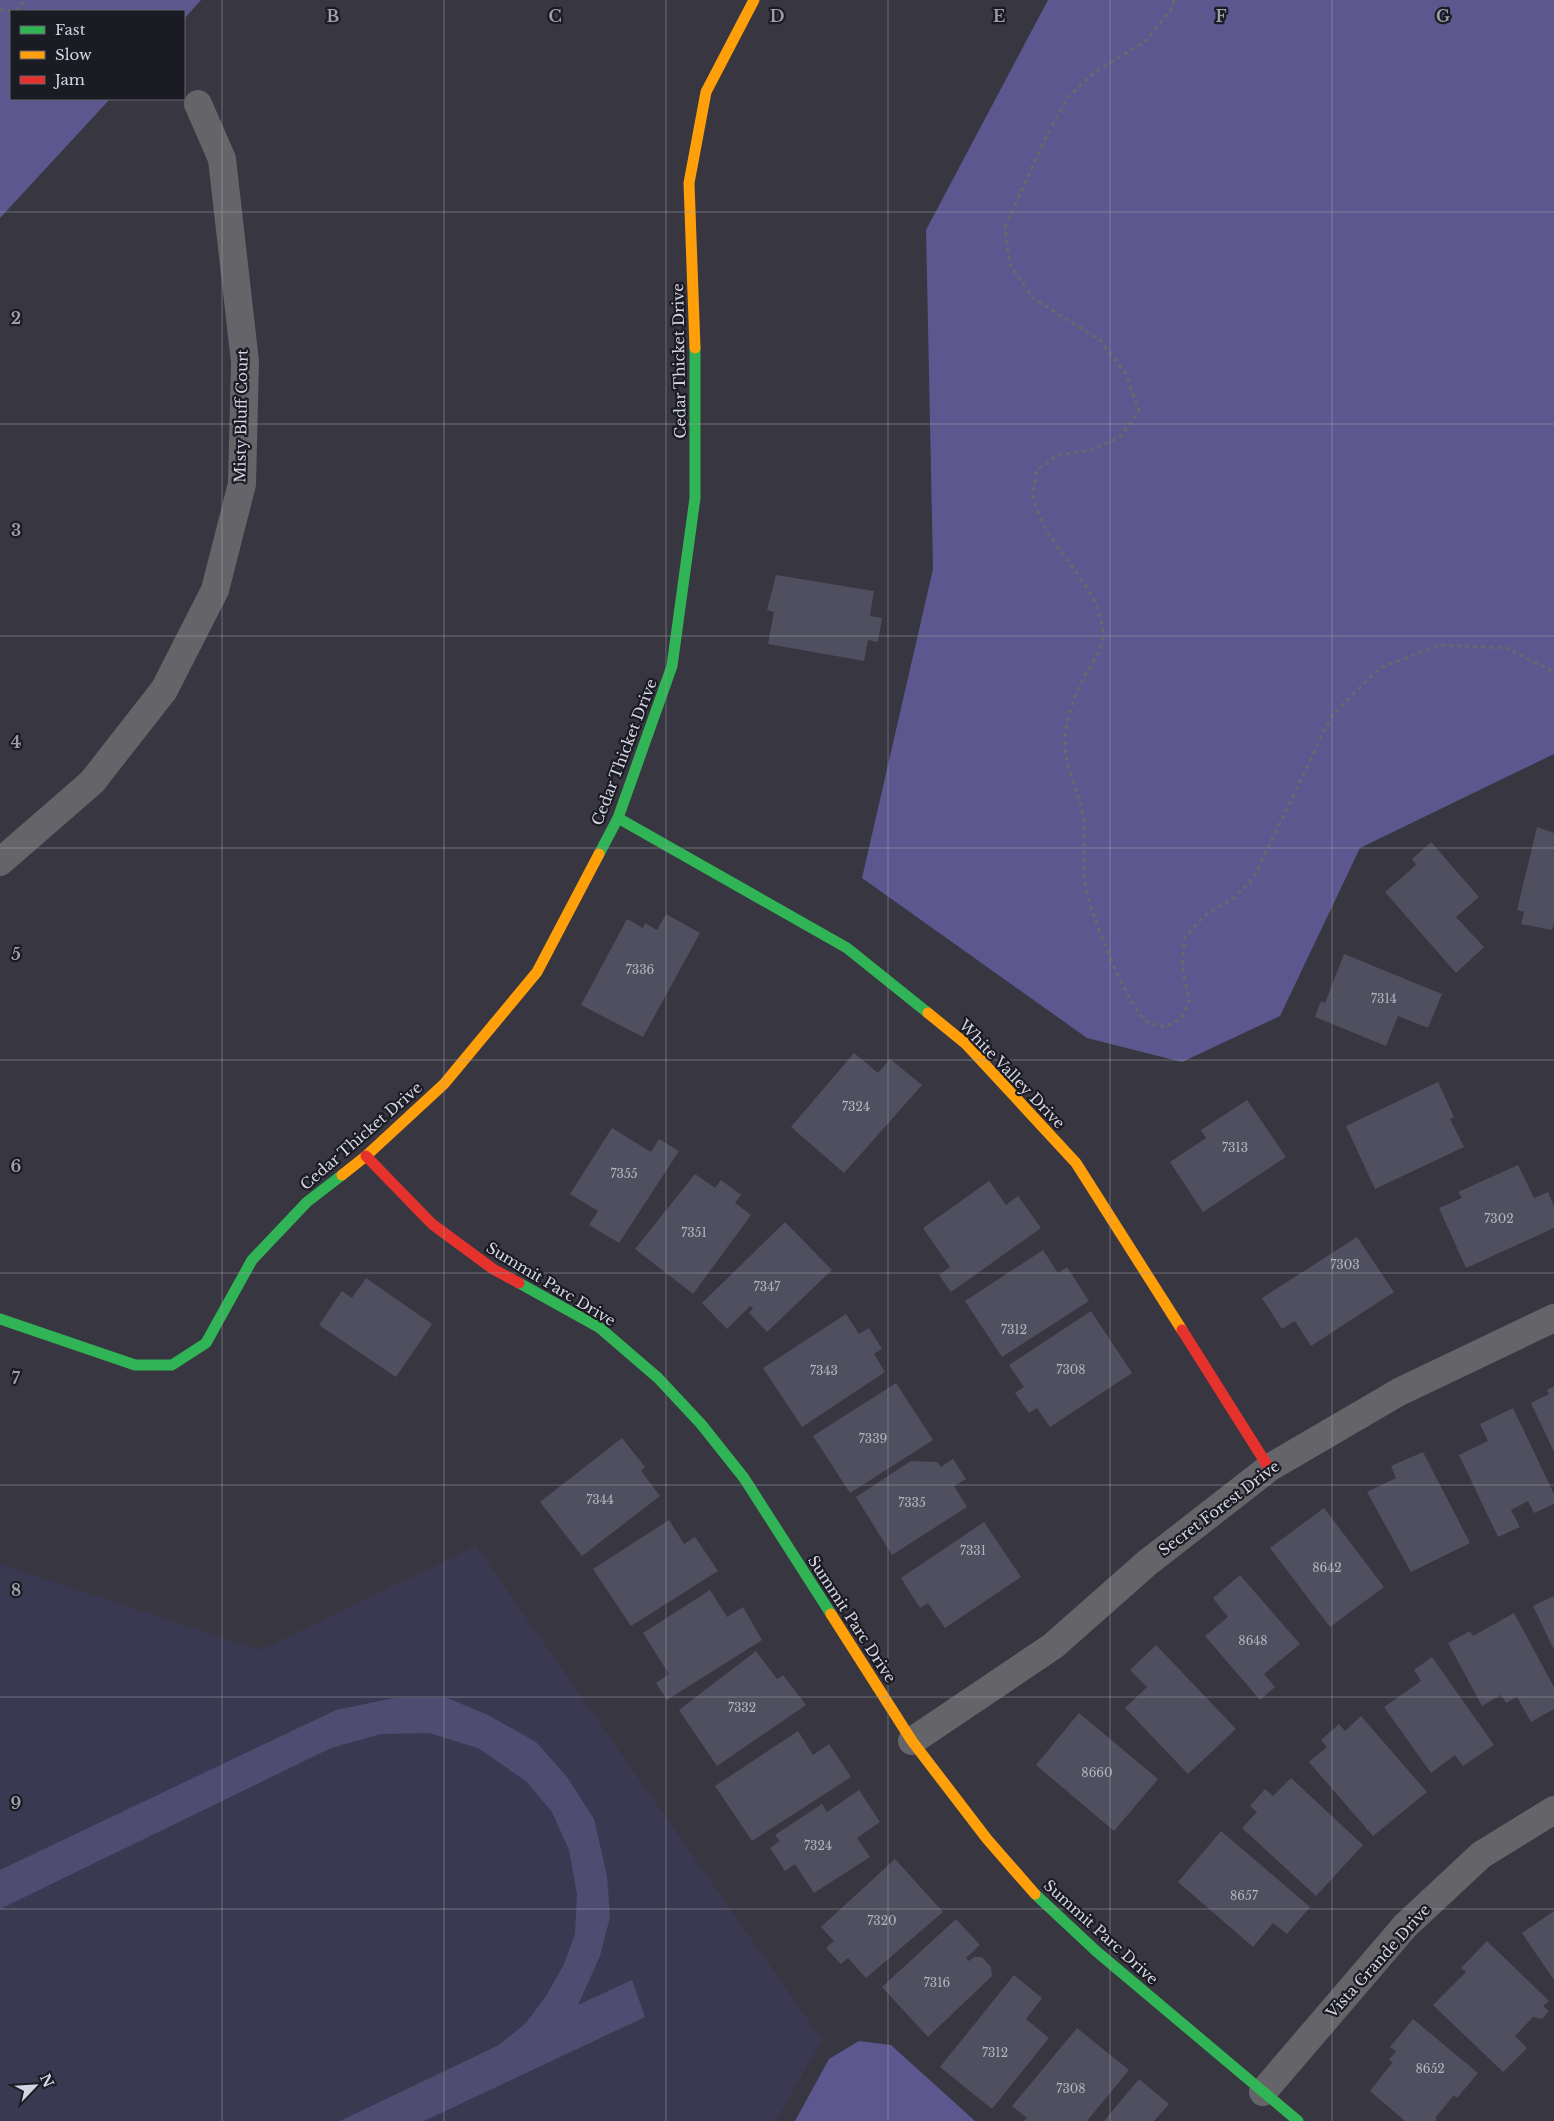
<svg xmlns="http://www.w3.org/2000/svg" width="1554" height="2121" viewBox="0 0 1554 2121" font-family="'Libre Baskerville',serif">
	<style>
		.built { fill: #3a3951 }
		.green { fill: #4f4c72 }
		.forest { fill: #5c578f }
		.building { fill: #504f5f }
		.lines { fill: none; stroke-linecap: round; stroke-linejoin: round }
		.path { stroke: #68676d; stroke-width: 3; stroke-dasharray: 4 4; stroke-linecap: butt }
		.street { stroke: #656569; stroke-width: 28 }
		.fast { stroke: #30b455; stroke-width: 11 }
		.slow { stroke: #ff9f0a; stroke-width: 11 }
		.jam { stroke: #e5322d; stroke-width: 11 }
		.grid { fill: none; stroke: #9e9daa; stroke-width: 1; stroke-opacity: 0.55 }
		.labels { text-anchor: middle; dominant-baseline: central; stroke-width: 4.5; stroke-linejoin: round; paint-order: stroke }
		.number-label { font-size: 12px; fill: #b4b4c1 }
		.street-label { font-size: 15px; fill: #d5d5e2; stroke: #1b1b24 }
		.grid-label { font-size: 16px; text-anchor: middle; font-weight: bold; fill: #9e9daa; stroke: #1b1b24; stroke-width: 4.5; stroke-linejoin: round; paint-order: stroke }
	</style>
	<rect width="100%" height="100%" fill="#373641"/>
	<path class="built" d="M476 1546 822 2040 776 2121H0V1564L260 1650Z"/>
	<path class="green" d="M394 1698H447L488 1715 536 1742 567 1777 594 1819 607 1876 610 1917 600 1956 578 2005 632 1980 645 2017 424 2121H340L499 2045 526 2023 546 1996 564 1964 575 1934 577 1894 569 1850 552 1812 526 1781 478 1748 429 1733 381 1734 331 1748 0 1909V1870L336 1710Z"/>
	<g class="forest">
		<path d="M0 0H201L184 19V11H11V99H110L0 218Z"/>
		<path d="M1048 0H1554V754L1360 848 1280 1016 1182 1062 1087 1038 862 878 933 569 926 230Z"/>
		<path d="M859 2041 891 2045 975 2121H795L829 2059Z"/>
	</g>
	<g class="building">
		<path d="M776 575 874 591 870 616 882 618 878 642 868 640 864 661 768 644 774 612 767 610Z"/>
		<path d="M1537 827 1554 833V923L1552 930 1521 924 1524 912 1517 910Z"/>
		<path d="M1431 842 1479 897 1456 917 1484 947 1456 973 1385 892 1416 865 1412 859Z"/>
		<path d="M666 914 700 933 643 1037 581 1005 627 919 643 928 645 923 657 930Z"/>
		<path d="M1344 954 1442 994 1428 1028 1398 1016 1386 1046 1315 1017 1321 1001 1325 1003Z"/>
		<path d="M854 1053 878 1073 890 1059 922 1085 844 1173 791 1127Z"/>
		<path d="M1438 1082 1454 1117 1450 1119 1464 1147 1375 1189 1346 1126Z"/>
		<path d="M1247 1100 1286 1157 1203 1212 1170 1162 1206 1138 1201 1130Z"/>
		<path d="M612 1128 651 1152 659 1139 679 1151 619 1243 589 1225 598 1211 570 1194Z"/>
		<path d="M1518 1165 1534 1198 1548 1192 1554 1206V1228L1466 1268 1439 1208 1462 1198 1458 1192Z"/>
		<path d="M695 1174 715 1188 721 1180 741 1195 735 1203 751 1215 693 1294 635 1249Z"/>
		<path d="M989 1181 1006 1205 1018 1196 1041 1228 951 1292 939 1275 950 1267 923 1228Z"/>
		<path d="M785 1222 832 1270 767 1332 749 1313 753 1308 750 1306 727 1329 702 1303Z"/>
		<path d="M1357 1237 1394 1292 1311 1346 1295 1321 1282 1329 1262 1298Z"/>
		<path d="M1043 1250 1058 1273 1067 1267 1089 1301 1002 1357 965 1301Z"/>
		<path d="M366 1278 432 1324 396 1377 319 1325 342 1291 352 1298Z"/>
		<path d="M1091 1311 1132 1373 1050 1427 1037 1408 1029 1413 1015 1393 1024 1387 1009 1365Z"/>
		<path d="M846 1314 859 1334 869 1328 882 1349 874 1354 885 1372 802 1427 763 1368Z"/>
		<path d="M896 1383 933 1440 850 1493 813 1436Z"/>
		<path d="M1554 1386V1452L1531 1403 1549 1394 1547 1390Z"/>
		<path d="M1513 1408 1554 1494V1504L1534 1513 1528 1501 1511 1510 1520 1527 1498 1537 1459 1455 1488 1441 1480 1424Z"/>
		<path d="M622 1438 645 1467 641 1471 660 1496 582 1556 540 1502Z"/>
		<path d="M1423 1452 1470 1543 1411 1572 1367 1492 1396 1478 1391 1466Z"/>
		<path d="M953 1459 966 1479 954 1486 967 1507 892 1555 856 1497 911 1461 937 1462 941 1467Z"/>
		<path d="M1324 1508 1384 1587 1330 1627 1270 1548Z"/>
		<path d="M669 1520 684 1544 695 1537 718 1571 631 1626 593 1569Z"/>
		<path d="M984 1522 1021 1577 945 1628 928 1603 920 1608 901 1578Z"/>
		<path d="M1240 1575 1300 1644 1264 1674 1275 1687 1260 1700 1205 1636 1228 1617 1213 1598Z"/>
		<path d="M710 1590 727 1617 743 1607 762 1640 667 1700 656 1683 669 1674 643 1633Z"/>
		<path d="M1554 1596V1650L1533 1606Z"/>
		<path d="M1514 1613 1554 1687V1709L1531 1722 1517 1697 1506 1703 1501 1695 1482 1706 1448 1643 1470 1631 1473 1636Z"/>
		<path d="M1156 1645 1236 1729 1188 1774 1125 1708 1147 1687 1130 1670Z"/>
		<path d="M756 1651 777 1679 783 1675 806 1705 717 1766 679 1710Z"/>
		<path d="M1432 1657 1494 1745 1463 1766 1455 1755 1431 1773 1384 1707 1421 1681 1414 1670Z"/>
		<path d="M1079 1713 1158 1779 1114 1831 1036 1765Z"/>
		<path d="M1361 1716 1427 1792 1373 1836 1309 1762 1327 1747 1321 1740 1339 1724 1345 1731Z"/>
		<path d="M798 1731 813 1755 829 1744 851 1777 752 1841 715 1786Z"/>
		<path d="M1291 1778 1363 1845 1316 1896 1242 1828 1257 1812 1250 1806 1265 1789 1273 1796Z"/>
		<path d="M859 1790 880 1822 857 1838 870 1857 814 1893 795 1864 785 1871 770 1848 780 1841 775 1835 822 1804 827 1812Z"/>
		<path d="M1221 1831 1310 1907 1287 1934 1273 1923 1253 1947 1178 1882Z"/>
		<path d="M895 1859 943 1912 866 1978 848 1958 841 1964 826 1948 834 1941 821 1927Z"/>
		<path d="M1554 1911V1980L1522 1933Z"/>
		<path d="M956 1919 980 1945 966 1958 969 1961 974 1957H982L991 1967 992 1976 928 2037 882 1987Z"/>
		<path d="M1487 1941 1549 2001 1543 2006 1549 2011 1542 2019 1533 2017 1515 2036 1527 2048 1503 2072 1433 2005 1466 1972 1461 1968Z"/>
		<path d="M1014 1975 1042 1998 1026 2019 1049 2038 992 2109 940 2067Z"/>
		<path d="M1413 2019 1478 2073 1457 2098 1454 2095 1436 2117V2121H1405L1370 2091 1393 2062 1389 2060 1396 2051 1390 2047Z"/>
		<path d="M1077 2028 1129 2070 1087 2121H1024L1027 2118 1012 2106Z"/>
		<path d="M1139 2079 1169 2104 1154 2121H1104Z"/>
	</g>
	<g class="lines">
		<g class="path">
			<path d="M1174 0 1172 8 1146 41 1095 72 1068 97 1047 135 1005 227 1010 265 1034 299 1100 340 1126 374 1139 411 1120 437 1091 450 1058 455 1037 469C1036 478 1032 490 1034 499 1044 548 1100 582 1103 633 1103 650 1090 666 1082 681 1073 699 1065 722 1065 743 1065 769 1079 791 1083 816 1086 839 1081 862 1085 884 1089 911 1125 1000 1144 1019 1148 1024 1159 1025 1165 1027L1182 1018 1189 1001 1182 965 1185 937 1204 916 1234 898 1253 879 1332 715 1380 668 1440 645 1506 648 1554 672"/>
			<path d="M0 9 5 11 17 10 25 0"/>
		</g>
		<g class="street">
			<path d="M0 862 92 782 164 690 215 590 242 484 245 362 222 159 198 104"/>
			<path d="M912 1741 1053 1646 1147 1563 1269 1468 1399 1392 1554 1318"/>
			<path d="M1263 2092 1405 1926 1481 1855 1554 1810"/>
		</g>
		<g class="fast">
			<path d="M618 818 847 948 928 1013"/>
			<path d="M599 854 618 818 672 666 695 498V348"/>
			<path d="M519 1283 600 1328 658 1378 701 1424 744 1478 831 1614"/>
			<path d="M0 1319 135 1365H172L206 1343 252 1260 307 1202 342 1175"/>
			<path d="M1035 1894 1096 1951 1298 2121"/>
		</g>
		<g class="slow">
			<path d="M695 348 689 183 706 92 754 0"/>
			<path d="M928 1013 966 1044 1076 1163 1182 1330"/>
			<path d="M342 1175 366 1156 444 1084 537 972 599 854"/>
			<path d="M831 1614 912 1741 987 1839 1035 1894"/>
		</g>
		<g class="jam">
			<path d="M366 1156 432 1224 493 1269 519 1283"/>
			<path d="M1182 1330 1269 1468"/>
		</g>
	</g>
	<path class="grid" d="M222 0V2121M444 0V2121M666 0V2121M888 0V2121M1110 0V2121M1332 0V2121M0 212H1554M0 424H1554M0 636H1554M0 848H1554M0 1060H1554M0 1273H1554M0 1485H1554M0 1697H1554M0 1909H1554"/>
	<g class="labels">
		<g class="number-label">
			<text x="640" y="969">7336</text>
			<text x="1384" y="998">7314</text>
			<text x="856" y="1106">7324</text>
			<text x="1235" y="1147">7313</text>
			<text x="624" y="1173">7355</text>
			<text x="1499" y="1218">7302</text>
			<text x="694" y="1232">7351</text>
			<text x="1345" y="1264">7303</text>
			<text x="767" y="1286">7347</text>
			<text x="1014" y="1329">7312</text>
			<text x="1071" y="1369">7308</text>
			<text x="824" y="1370">7343</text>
			<text x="873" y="1438">7339</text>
			<text x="600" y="1499">7344</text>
			<text x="912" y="1502">7335</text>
			<text x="973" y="1550">7331</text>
			<text x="1327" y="1567">8642</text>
			<text x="1253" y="1640">8648</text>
			<text x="742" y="1707">7332</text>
			<text x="1097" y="1772">8660</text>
			<text x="818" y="1845">7324</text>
			<text x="1244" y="1895">8657</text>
			<text x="882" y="1920">7320</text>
			<text x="937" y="1982">7316</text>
			<text x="995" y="2052">7312</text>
			<text x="1430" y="2068">8652</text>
			<text x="1071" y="2088">7308</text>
		</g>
		<g class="street-label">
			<text transform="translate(679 361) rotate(-91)">Cedar Thicket Drive</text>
			<text transform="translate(241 416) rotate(-89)">Misty Bluff Court</text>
			<text transform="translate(624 752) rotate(-69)">Cedar Thicket Drive</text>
			<text transform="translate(1012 1074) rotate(46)">White Valley Drive</text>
			<text transform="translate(361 1136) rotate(-41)">Cedar Thicket Drive</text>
			<text transform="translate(551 1284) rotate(31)">Summit Parc Drive</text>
			<text transform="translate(1219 1508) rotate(-37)">Secret Forest Drive</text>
			<text transform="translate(852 1619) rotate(57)">Summit Parc Drive</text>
			<text transform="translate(1101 1932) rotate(42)">Summit Parc Drive</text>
			<text transform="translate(1378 1961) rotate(-48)">Vista Grande Drive</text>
		</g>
	</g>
	<g class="grid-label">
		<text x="333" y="22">B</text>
		<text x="555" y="22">C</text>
		<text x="777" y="22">D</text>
		<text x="999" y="22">E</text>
		<text x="1221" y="22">F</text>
		<text x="1443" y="22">G</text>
		<text x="16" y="324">2</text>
		<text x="16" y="536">3</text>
		<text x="16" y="748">4</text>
		<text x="16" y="960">5</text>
		<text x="16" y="1172">6</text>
		<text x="16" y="1384">7</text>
		<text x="16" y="1596">8</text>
		<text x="16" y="1809">9</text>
	</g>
	<rect x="10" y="10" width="175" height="90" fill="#1b1b24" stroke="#656570"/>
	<rect x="20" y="26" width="25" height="8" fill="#30b455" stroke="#656570"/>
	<text x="55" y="35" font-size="15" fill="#d5d5e2">Fast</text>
	<rect x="20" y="51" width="25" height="8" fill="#ff9f0a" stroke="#656570"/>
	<text x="55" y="60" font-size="15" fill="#d5d5e2">Slow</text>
	<rect x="20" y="76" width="25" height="8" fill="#e5322d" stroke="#656570"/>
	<text x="55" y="85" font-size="15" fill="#d5d5e2">Jam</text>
	<g transform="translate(35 2086) rotate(65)" stroke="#1b1b24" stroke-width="4" paint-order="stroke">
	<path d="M0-4L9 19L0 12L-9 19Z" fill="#d5d5e2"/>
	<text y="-8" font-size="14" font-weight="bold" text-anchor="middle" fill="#d5d5e2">N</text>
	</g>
</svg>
